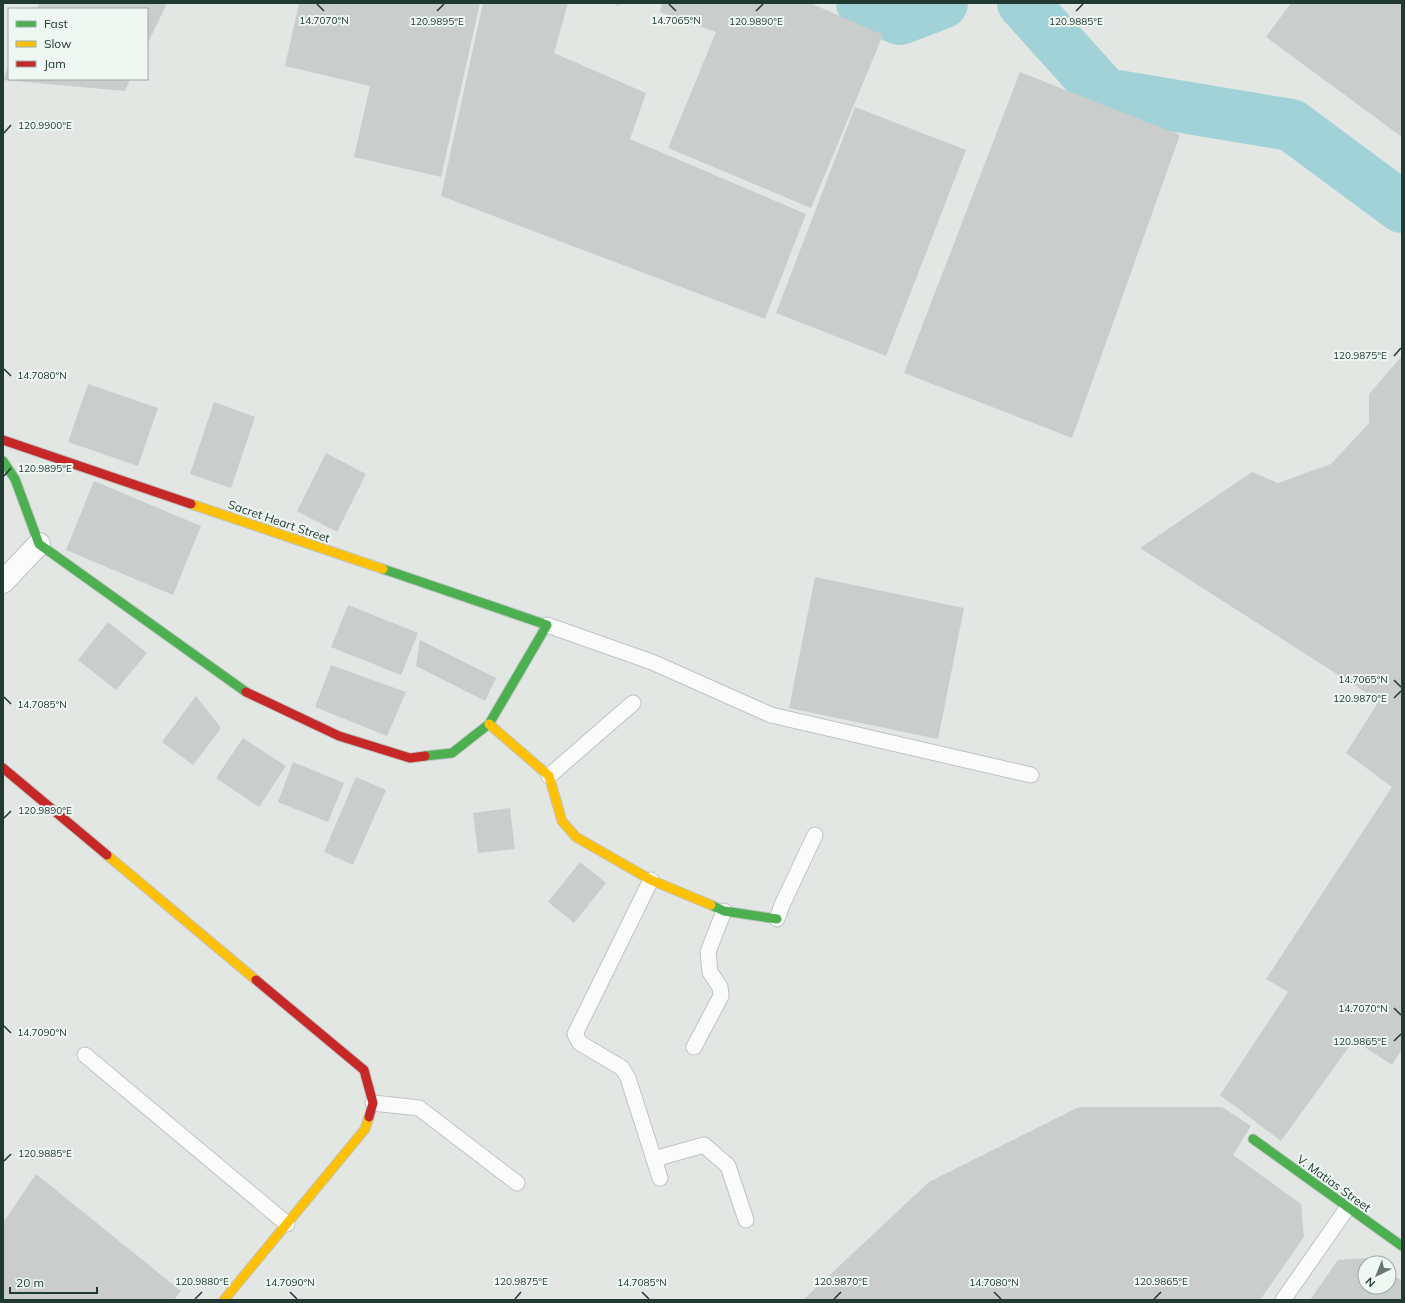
<svg xmlns="http://www.w3.org/2000/svg" width="1405" height="1303" viewBox="0 0 1405 1303" font-family="Mulish,sans-serif">
	<style>
		.lines { fill: none; stroke-linecap: round; stroke-linejoin: round }
		.river { stroke: #a1d2d7; stroke-width: 52 }
		.building { fill: #c9cecc }
		.lane-casing { stroke: #bfc4c1; stroke-width: 17 }
		.street-casing { stroke: #bfc4c1; stroke-width: 24 }
		.fast-casing { stroke: #bec5c2; stroke-width: 11 }
		.slow-casing { stroke: #bec5c2; stroke-width: 11 }
		.jam-casing { stroke: #bec5c2; stroke-width: 11 }
		.lane { stroke: #fbfbfb; stroke-width: 15 }
		.street { stroke: #fbfbfb; stroke-width: 22 }
		.fast { stroke: #4caf50; stroke-width: 9 }
		.slow { stroke: #ffc107; stroke-width: 9 }
		.jam { stroke: #c62828; stroke-width: 9 }
		.ticks { fill: none; stroke: #203a32; stroke-width: 1.5 }
		.labels { text-anchor: middle; dominant-baseline: central; stroke-width: 4; stroke-linejoin: round; paint-order: stroke }
		.street-label { font-size: 12px; fill: #203a32; stroke: #eff7f2 }
		.ticks-label { font-size: 10px; text-anchor: middle; fill: #203a32; stroke: #eff7f2; stroke-width: 4; stroke-linejoin: round; paint-order: stroke }
	</style>
	<rect width="100%" height="100%" fill="#e2e7e4"/>
	<g class="lines">
		<g class="river">
			<path d="M862 3 900 19 942 3"/>
			<path d="M1023 3 1105 94 1291 125 1402 207"/>
		</g>
	</g>
	<g class="building">
		<path d="M39 3H167L147 45V9H37Z"/>
		<path d="M299 3H480L441 177 354 157 370 86 285 66Z"/>
		<path d="M483 3H568L554 53 646 93 630 139 806 214 765 319 441 196Z"/>
		<path d="M611 3H620L619 6Z"/>
		<path d="M662 3H810L883 35 811 208 668 148 716 32 660 12Z"/>
		<path d="M1291 3H1402V137L1266 37Z"/>
		<path d="M9 65V79H130L125 91 3 80Z"/>
		<path d="M1020 72 1180 135 1072 438 904 373Z"/>
		<path d="M855 107 966 150 886 356 776 313Z"/>
		<path d="M1402 356V1049L1392 1065 1354 1040 1281 1141 1220 1095 1288 992 1266 979 1392 787 1346 753 1379 701 1140 548 1252 472 1278 483 1331 464 1369 423V394Z"/>
		<path d="M88 384 158 408 138 466 68 442Z"/>
		<path d="M214 402 255 417 231 488 190 474Z"/>
		<path d="M326 453 366 474 337 532 297 511Z"/>
		<path d="M94 481 201 526 173 595 66 550Z"/>
		<path d="M815 577 964 608 938 739 789 708Z"/>
		<path d="M348 605 418 633 401 675 331 647Z"/>
		<path d="M108 622 147 653 116 690 78 660Z"/>
		<path d="M420 640 496 678 485 701 416 666Z"/>
		<path d="M331 665 406 692 387 736 315 707Z"/>
		<path d="M196 696 221 728 193 765 162 742Z"/>
		<path d="M243 738 286 766 259 807 216 778Z"/>
		<path d="M293 762 344 783 328 822 278 802Z"/>
		<path d="M356 777 386 790 353 865 324 852Z"/>
		<path d="M510 808 515 849 478 853 473 813Z"/>
		<path d="M580 862 606 883 574 923 548 902Z"/>
		<path d="M1079 1107H1222L1251 1126 1233 1155 1301 1204 1304 1237 1260 1300H803L929 1182Z"/>
		<path d="M36 1174 181 1291 174 1300H3V1223Z"/>
		<path d="M1368 1258 1375 1263H1365V1287H1389V1272L1402 1281V1300H1310L1338 1260Z"/>
	</g>
	<g class="lines">
		<g class="lane-casing">
			<g id="lane">
				<path d="M547 625 652 662 771 715 1031 775"/>
				<path d="M549 776 633 703"/>
				<path d="M651 880 575 1034 580 1043 622 1068 628 1078 660 1178"/>
				<path d="M777 919 782 905 815 835"/>
				<path d="M694 1047 721 996 720 987 710 972 708 952 724 911"/>
				<path d="M85 1055 287 1224"/>
				<path d="M373 1103 419 1108 517 1183"/>
				<path d="M654 1159 704 1145 728 1166 746 1220"/>
				<path d="M1283 1300 1348 1207"/>
			</g>
		</g>
		<g class="street-casing">
			<path id="street" d="M3 582 39 544"/>
		</g>
		<g class="fast-casing">
			<g id="fast">
				<path d="M3 461 15 479 39 544 246 692"/>
				<path d="M383 569 547 625 489 724 452 753 425 756"/>
				<path d="M711 905 724 911 777 919"/>
				<path d="M1253 1139 1402 1246"/>
			</g>
		</g>
		<g class="slow-casing">
			<g id="slow">
				<path d="M191 504 383 569"/>
				<path d="M489 724 549 776 562 821 576 837 651 880 711 905"/>
				<path d="M107 855 256 980"/>
				<path d="M224 1300 365 1129 369 1117"/>
			</g>
		</g>
		<g class="jam-casing">
			<g id="jam">
				<path d="M3 440 191 504"/>
				<path d="M246 692 339 736 410 758 425 756"/>
				<path d="M3 768 107 855"/>
				<path d="M256 980 364 1070 373 1103 369 1117"/>
			</g>
		</g>
		<use href="#lane" class="lane"/>
		<use href="#street" class="street"/>
		<use href="#fast" class="fast"/>
		<use href="#slow" class="slow"/>
		<use href="#jam" class="jam"/>
	</g>
	<path class="ticks" d="M317 4 324 11M669 4 676 11M437 11 444 4M756 11 763 4M1076 11 1083 4M4 133 11 125M1394 356 1401 348M4 369 11 376M4 476 11 468M1394 680 1401 687M4 697 11 704M1394 698 1401 691M4 818 11 811M1394 1008 1401 1015M4 1026 11 1033M1394 1041 1401 1034M4 1161 11 1154M290 1292 297 1299M642 1292 649 1299M994 1292 1001 1299M195 1299 202 1292M515 1299 521 1292M834 1299 841 1292M1154 1299 1161 1292"/>
	<g class="labels">
		<g class="street-label">
			<text transform="translate(279 521) rotate(19)">Sacret Heart Street</text>
			<text transform="translate(1334 1183) rotate(36)">V. Matias Street</text>
		</g>
	</g>
	<g class="ticks-label">
		<text x="324" y="24">14.7070°N</text>
		<text x="676" y="24">14.7065°N</text>
		<text x="437" y="25">120.9895°E</text>
		<text x="756" y="25">120.9890°E</text>
		<text x="1076" y="25">120.9885°E</text>
		<text x="45" y="129">120.9900°E</text>
		<text x="1360" y="359">120.9875°E</text>
		<text x="42" y="379">14.7080°N</text>
		<text x="45" y="472">120.9895°E</text>
		<text x="1363" y="683">14.7065°N</text>
		<text x="1360" y="702">120.9870°E</text>
		<text x="42" y="708">14.7085°N</text>
		<text x="45" y="814">120.9890°E</text>
		<text x="1363" y="1012">14.7070°N</text>
		<text x="42" y="1036">14.7090°N</text>
		<text x="1360" y="1045">120.9865°E</text>
		<text x="45" y="1157">120.9885°E</text>
		<text x="202" y="1285">120.9880°E</text>
		<text x="521" y="1285">120.9875°E</text>
		<text x="841" y="1285">120.9870°E</text>
		<text x="1161" y="1285">120.9865°E</text>
		<text x="290" y="1286">14.7090°N</text>
		<text x="642" y="1286">14.7085°N</text>
		<text x="994" y="1286">14.7080°N</text>
	</g>
	<rect width="1405" height="1303" fill="none" stroke="#203a32" stroke-width="8"/>
	<rect x="8" y="8" width="140" height="72" fill="#eff7f2" stroke="#9caba5"/>
	<rect x="16" y="21" width="20" height="6" fill="#4caf50" stroke="#9caba5"/>
	<text x="44" y="28" font-size="12" fill="#203a32">Fast</text>
	<rect x="16" y="41" width="20" height="6" fill="#ffc107" stroke="#9caba5"/>
	<text x="44" y="48" font-size="12" fill="#203a32">Slow</text>
	<rect x="16" y="61" width="20" height="6" fill="#c62828" stroke="#9caba5"/>
	<text x="44" y="68" font-size="12" fill="#203a32">Jam</text>
	<g transform="translate(1377 1275) rotate(223)"><circle r="19" fill="#eff7f2" stroke="#9caba5"/>
	<path d="M0-3L7 15L0 10L-7 15Z" fill="#647770"/>
	<text y="-6" font-size="11" font-weight="bold" text-anchor="middle" fill="#203a32">N</text>
	</g>
	<path d="M10 1287v6h87v-6" fill="none" stroke="#203a32" stroke-width="2"/>
	<text x="16" y="1287" font-size="12" fill="#203a32" stroke="#eff7f2" stroke-width="3" paint-order="stroke">20 m</text>
</svg>
